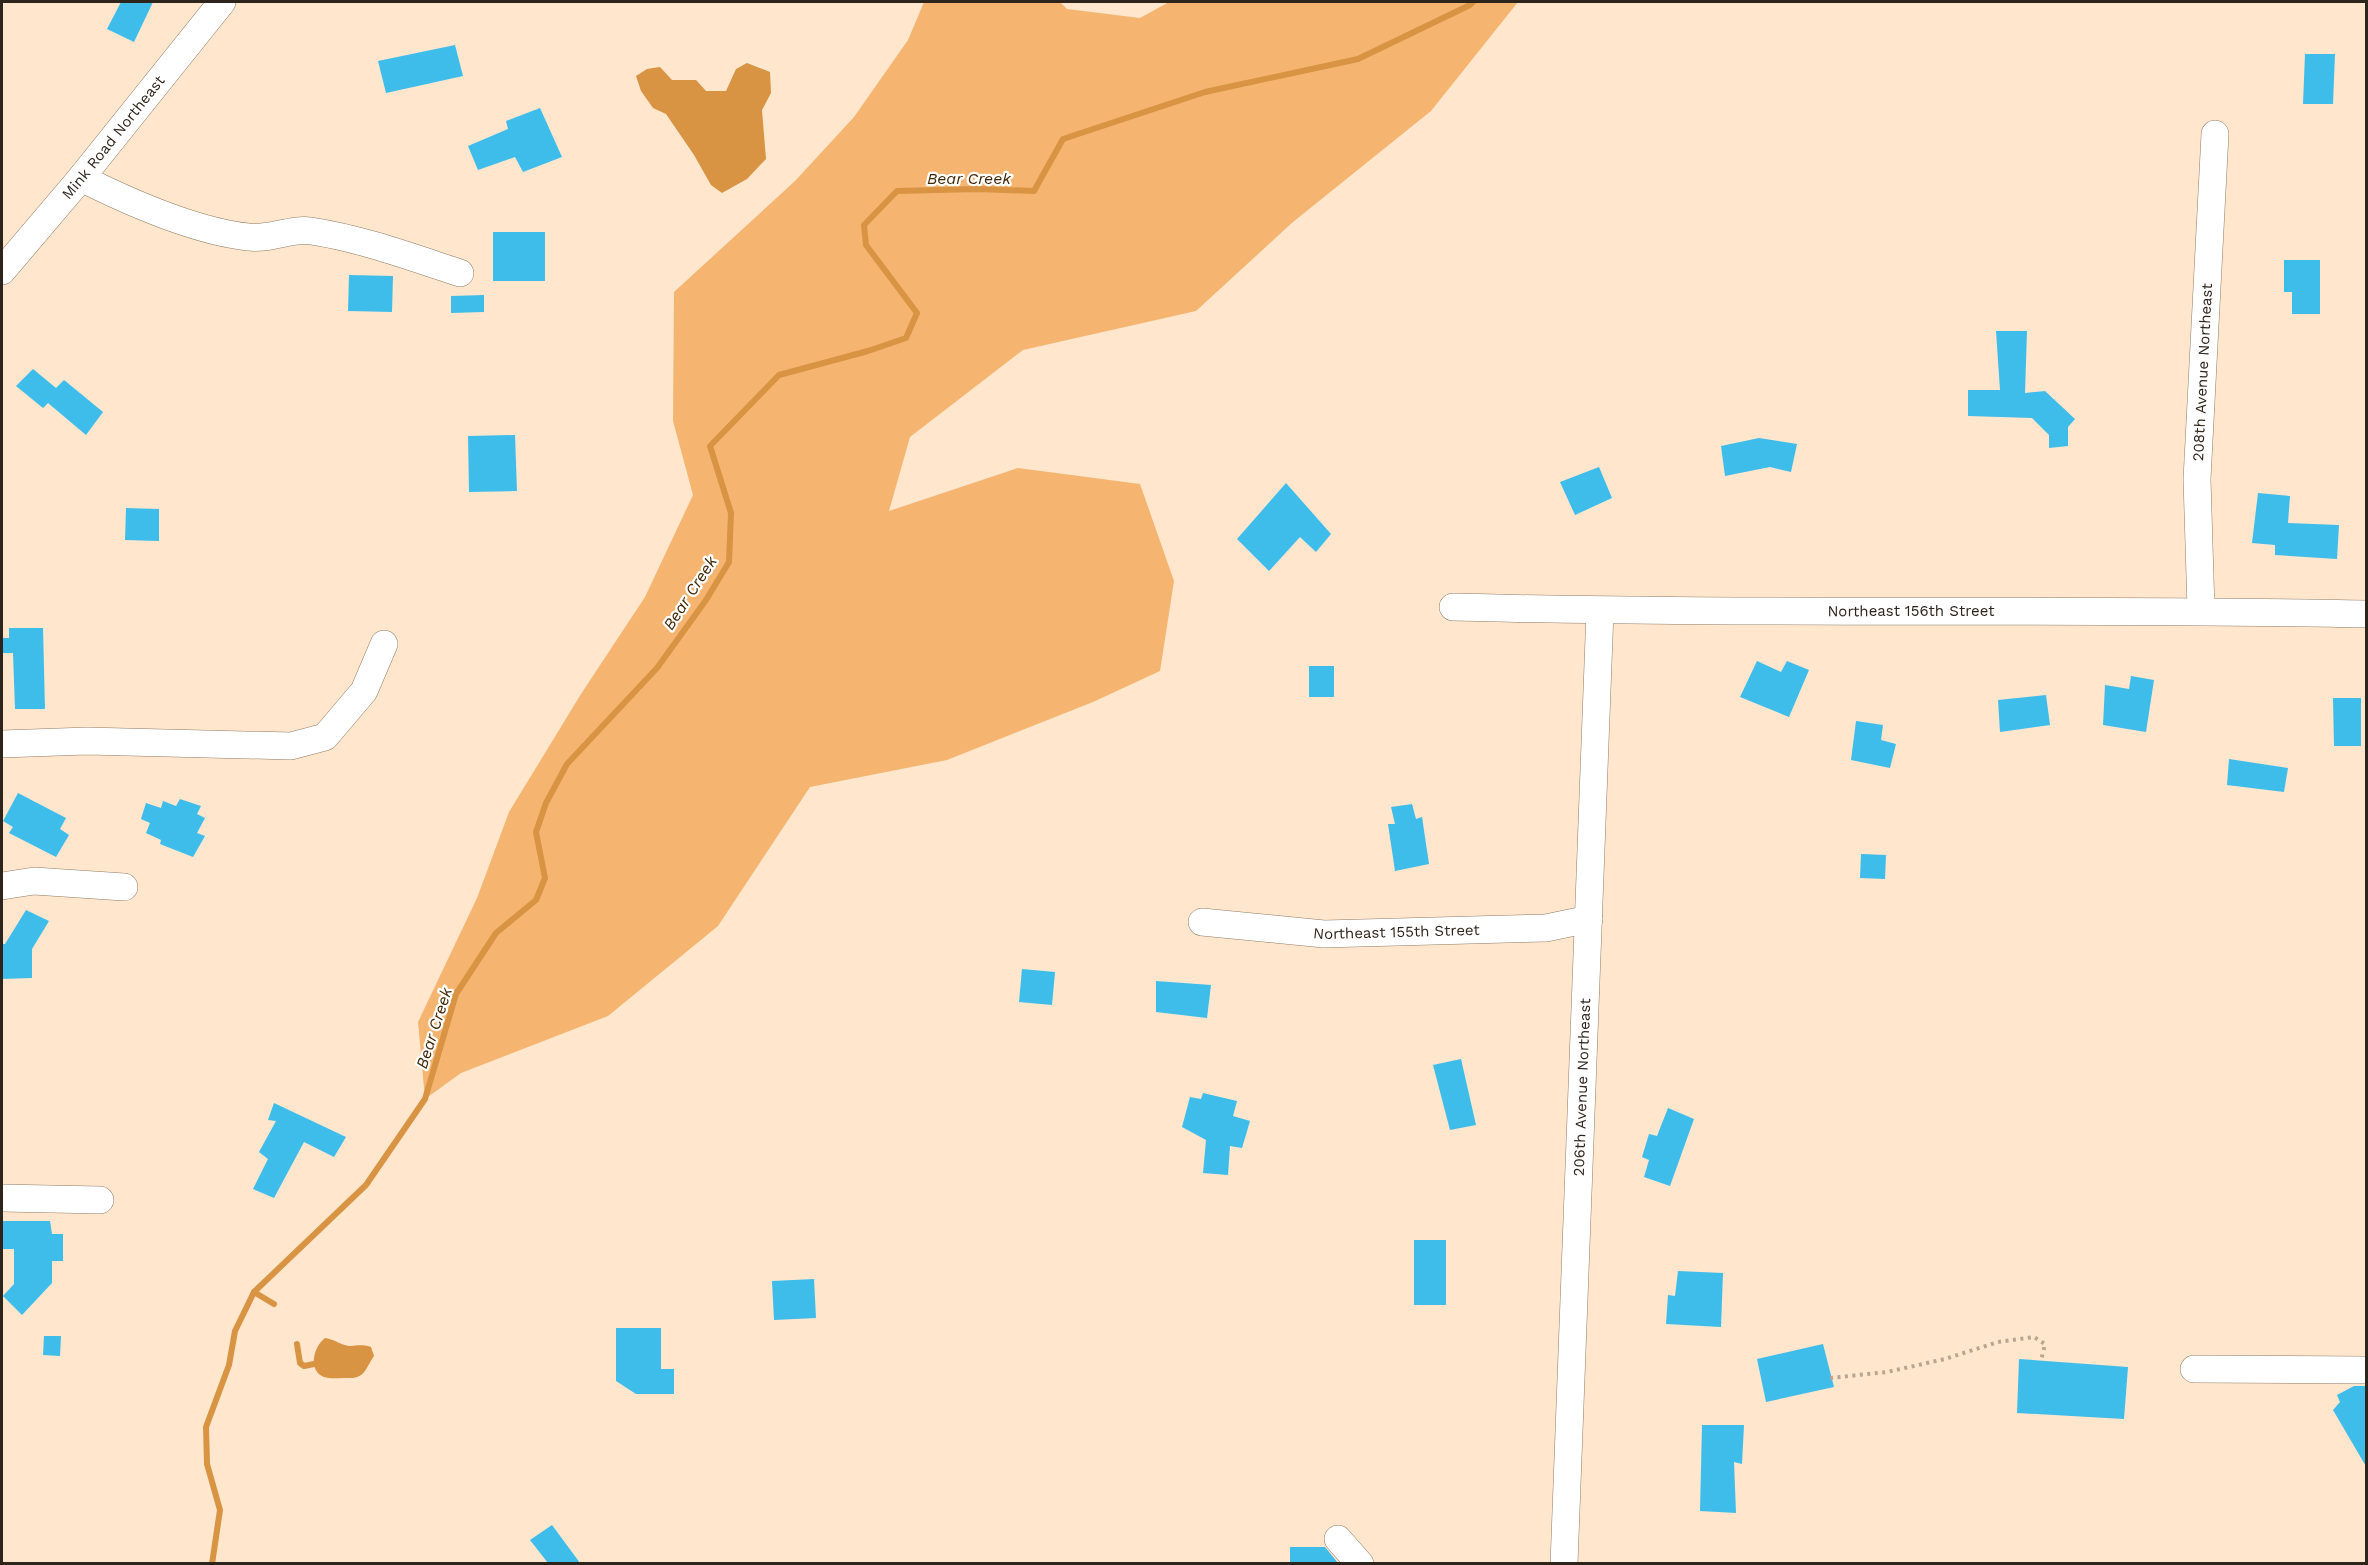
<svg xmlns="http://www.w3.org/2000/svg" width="2368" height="1565" viewBox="0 0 2368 1565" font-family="'Work Sans',sans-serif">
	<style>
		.green { fill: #f5b571 }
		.water { fill: #d89343 }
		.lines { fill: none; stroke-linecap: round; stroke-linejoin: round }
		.stream { stroke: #d89343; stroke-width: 6 }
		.building { fill: #3ebdeb }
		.minor-casing { stroke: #917b65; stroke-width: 28 }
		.path { stroke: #b9a591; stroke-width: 4; stroke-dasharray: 3 4.5; stroke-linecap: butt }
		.minor { stroke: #fff; stroke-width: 27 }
		.labels { text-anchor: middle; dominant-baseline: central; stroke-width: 4.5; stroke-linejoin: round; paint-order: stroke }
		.street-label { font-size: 15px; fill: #2d241b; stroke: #fff }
		.water-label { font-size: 16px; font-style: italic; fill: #432704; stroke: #fff }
	</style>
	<rect width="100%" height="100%" fill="#ffe6cd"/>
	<path class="green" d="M924 2H1060L1067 9 1140 18 1169 2H1518L1431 111 1293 222 1196 311 1023 350 910 437 889 511 1018 468 1140 484 1174 581 1160 671 1093 702 947 760 810 787 718 926 608 1016 461 1073 425 1099 418 1022 477 898 509 812 581 694 645 597 693 495 673 421 674 292 795 181 854 117 908 40Z"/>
	<g class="water">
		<path d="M747 63 770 72 771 93 762 110 766 159 747 179 722 193 711 185 694 155 666 114 653 108 641 91 636 76 647 69 660 67 672 80H696L706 91H726L736 69Z"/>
		<path d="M325 1338C336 1340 337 1343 345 1345 353 1348 358 1343 371 1347L374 1356C370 1361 366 1372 361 1375 356 1379 349 1378 343 1378 337 1378 330 1379 324 1377 307 1370 314 1346 325 1338Z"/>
	</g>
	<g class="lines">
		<g class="stream">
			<path d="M254 1292 274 1304"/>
			<path d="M297 1344 300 1363 304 1366 314 1364"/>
			<path d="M212 1564 220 1510 207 1464 206 1427 229 1365 235 1331 254 1292 366 1185 425 1099 456 994 496 933 536 900 545 878 536 832 546 803 567 764 657 668 706 600 729 562 731 513 710 446 779 375 868 351 906 338 917 313 866 245 864 225 897 191 977 189 1034 191 1063 139 1205 92 1358 59 1470 5 1473 2"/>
		</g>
	</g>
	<g class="building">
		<path d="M121 2H153L134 42 107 29Z"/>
		<path d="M455 45 463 76 386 93 378 61Z"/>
		<path d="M2305 54H2335L2333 104H2303Z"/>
		<path d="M540 108 562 157 523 172 515 157 478 170 468 146 508 129 506 121Z"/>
		<rect x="493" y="232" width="52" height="49"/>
		<path d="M2284 260H2320V314H2292V292H2284Z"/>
		<path d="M349 275 393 276 392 312 348 311Z"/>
		<path d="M484 295V312L451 313V296Z"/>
		<path d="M1996 331H2027L2025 393 2045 391 2075 419 2068 427V446L2049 448V435L2032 418 1968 416V390H2000Z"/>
		<path d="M33 369 56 388 64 380 103 412 86 435 48 403 43 408 16 386Z"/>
		<path d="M515 435 517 491 469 492 468 436Z"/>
		<path d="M1759 438 1797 444 1791 472 1770 467 1725 476 1721 446Z"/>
		<path d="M1599 467 1612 498 1575 515 1560 482Z"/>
		<path d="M1286 483 1331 534 1316 552 1300 537 1269 571 1237 539Z"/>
		<path d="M2258 493 2290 496 2288 523 2339 525 2337 559 2275 555V545L2252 543Z"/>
		<path d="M126 508 159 509V541L125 540Z"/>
		<path d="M9 628H43L45 709H15L13 653H2V638H9Z"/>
		<path d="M1757 661 1781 672 1787 661 1809 670 1789 717 1740 697Z"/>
		<rect x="1309" y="666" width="25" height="31"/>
		<path d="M2131 676 2154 680 2146 732 2103 725 2105 685 2129 689Z"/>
		<path d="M2046 695 2050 725 2000 732 1998 700Z"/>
		<path d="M2333 698H2361V746H2334Z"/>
		<path d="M1856 721 1883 725 1881 740 1896 744 1890 768 1851 760Z"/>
		<path d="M2229 759 2288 768 2284 792 2227 785Z"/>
		<path d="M18 793 66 818 60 829 69 835 56 857 9 833 13 827 3 821Z"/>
		<path d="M180 799 201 806 197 814 205 818 197 833 205 836 193 857 160 844 161 840 146 833 150 823 141 819 146 803 161 808 163 801 176 806Z"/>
		<path d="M1412 804 1416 819 1422 817 1429 864 1395 871 1388 824H1395L1391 807Z"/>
		<path d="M1861 854 1886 855 1885 879 1860 878Z"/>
		<path d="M26 910 49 921 32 949V978L2 979V944H5Z"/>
		<path d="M1022 969 1055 972 1052 1005 1019 1002Z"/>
		<path d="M1156 981 1211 985 1207 1018 1156 1012Z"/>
		<path d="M1461 1059 1476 1125 1450 1130 1433 1065Z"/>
		<path d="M1203 1093 1237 1101 1233 1116 1250 1121 1242 1148 1230 1146 1228 1175 1203 1173 1206 1140 1182 1127 1190 1097 1201 1099Z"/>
		<path d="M274 1103 346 1137 334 1157 304 1142 274 1198 253 1189 268 1159 259 1152 276 1121 268 1120Z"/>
		<path d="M1668 1108 1694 1119 1670 1186 1644 1177 1649 1160 1642 1157 1649 1134 1657 1136Z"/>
		<path d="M2 1221H50L52 1234H63V1261H52V1283L22 1315 3 1296 14 1284V1249H2Z"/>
		<rect x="1414" y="1240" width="32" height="65"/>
		<path d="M1678 1271 1723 1273 1721 1327 1666 1324 1668 1295 1675 1296Z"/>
		<path d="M814 1279 816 1318 774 1320 772 1281Z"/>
		<path d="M616 1328H661V1369H674V1394H636L616 1381Z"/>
		<path d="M44 1336H61L60 1356 43 1355Z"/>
		<path d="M1823 1344 1834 1387 1766 1402 1757 1359Z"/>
		<path d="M2019 1359 2128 1367 2124 1419 2017 1413Z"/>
		<path d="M2354 1386H2367V1468L2333 1410 2340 1402 2337 1395Z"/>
		<path d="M1702 1425H1744L1742 1464 1734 1462 1736 1513 1700 1511Z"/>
		<path d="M552 1525 580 1563H548L530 1540Z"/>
		<path d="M1290 1547H1325L1338 1563H1290Z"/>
	</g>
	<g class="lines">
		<g class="minor-casing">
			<g id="minor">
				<path d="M81 178C129 202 194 231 248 237 269 240 291 228 311 231 363 239 411 257 460 273"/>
				<path id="s1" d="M2 271 81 178 222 2"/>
				<path id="s2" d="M1453 607C1758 615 2062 608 2366 614"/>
				<path id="s3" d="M2201 610 2197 479 2215 134"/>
				<path d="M2 744 87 741 291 746 325 737 364 691 384 644"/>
				<path d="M2 886 34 881 124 887"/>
				<path id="s4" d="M1202 922 1324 934 1546 928 1589 919"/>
				<path d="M2 1198 100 1200"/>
				<path d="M2194 1369 2366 1370"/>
				<path d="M1338 1539 1360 1564"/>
				<path id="s5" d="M1564 1564 1600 611"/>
			</g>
		</g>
		<path class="path" d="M1830 1378 1887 1372 1945 1359 1998 1342 2034 1337 2045 1344 2041 1361"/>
		<use href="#minor" class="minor"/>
	</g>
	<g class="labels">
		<g class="street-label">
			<text stroke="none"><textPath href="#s1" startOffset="174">Mink Road Northeast</textPath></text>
			<text stroke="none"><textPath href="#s3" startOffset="238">208th Avenue Northeast</textPath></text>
			<text stroke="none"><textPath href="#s2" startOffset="458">Northeast 156th Street</textPath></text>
			<text stroke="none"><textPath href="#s4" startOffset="195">Northeast 155th Street</textPath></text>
			<text stroke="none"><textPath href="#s5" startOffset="477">206th Avenue Northeast</textPath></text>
		</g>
		<g class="water-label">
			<text x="969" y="178">Bear Creek</text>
			<text transform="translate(690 593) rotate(-57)">Bear Creek</text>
			<text transform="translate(434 1028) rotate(-72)">Bear Creek</text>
		</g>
	</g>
	<rect width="2368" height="1565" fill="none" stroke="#2d241b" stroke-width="6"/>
</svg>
